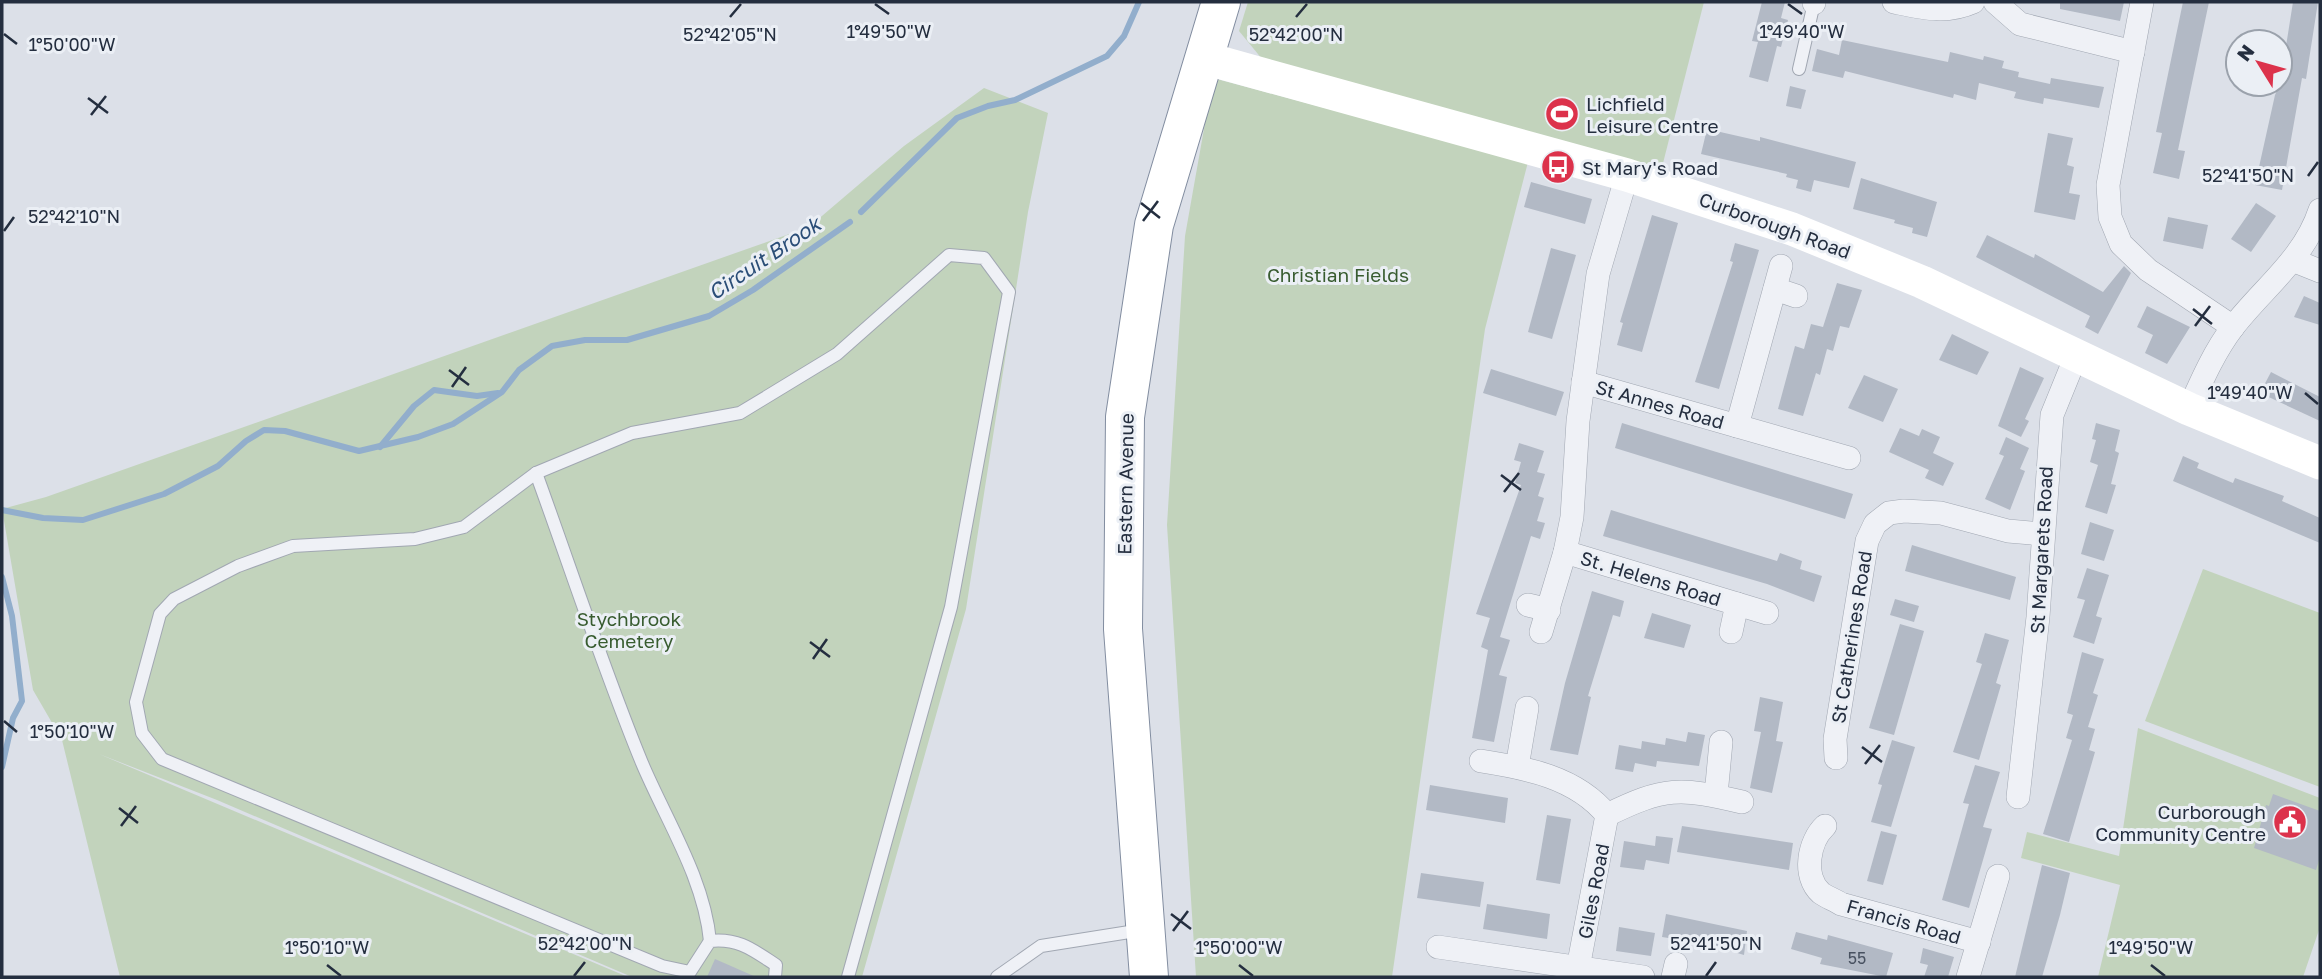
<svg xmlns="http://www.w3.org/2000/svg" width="2322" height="979" viewBox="0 0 2322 979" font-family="'Golos Text',sans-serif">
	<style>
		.green { fill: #c2d3bc }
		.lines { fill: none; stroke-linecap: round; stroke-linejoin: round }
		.stream { stroke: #92aecc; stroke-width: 6 }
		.building { fill: #b2b9c5 }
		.lane-casing { stroke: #a1a7b2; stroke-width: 14 }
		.street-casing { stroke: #a1a7b2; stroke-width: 24 }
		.highway-casing { stroke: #828da0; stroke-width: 40 }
		.lane { stroke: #eff1f6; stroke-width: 12 }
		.street { stroke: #eff1f6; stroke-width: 23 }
		.secondary { stroke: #fff; stroke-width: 33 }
		.highway { stroke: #fff; stroke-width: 38 }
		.ticks { fill: none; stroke: #242e3f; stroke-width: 2.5 }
		.labels { text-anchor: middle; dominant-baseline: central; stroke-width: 6; stroke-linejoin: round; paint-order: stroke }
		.number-label { font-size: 16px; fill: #485160 }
		.poi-label { font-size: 19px; fill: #242e3f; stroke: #ebeff5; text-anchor: start }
		.street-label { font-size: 19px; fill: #242e3f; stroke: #ebeff5 }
		.park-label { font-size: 19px; fill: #385c30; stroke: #ebeff5 }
		.water-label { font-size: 21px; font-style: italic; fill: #2a4d77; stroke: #ebeff5 }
		.ticks-label { font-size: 18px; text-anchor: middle; fill: #242e3f; stroke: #ebeff5; stroke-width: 6; stroke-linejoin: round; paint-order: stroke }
	</style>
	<rect width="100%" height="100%" fill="#dce0e8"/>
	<g class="green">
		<path d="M1248 2H1704L1661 171 1267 65 1239 31Z"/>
		<path d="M1213 78 1528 162 1485 329 1392 977H1196L1167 525 1185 236Z"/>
		<path d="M984 88 1048 113 1028 212 966 609 862 977H632L217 800 99 754 628 977H120L62 740 33 690 2 509 46 497 809 227 904 146Z"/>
		<path d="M2203 569 2320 613V787L2145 721Z"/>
		<path d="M2138 728 2320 798V927L2303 977H2098L2120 885 2021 858 2027 832 2119 856Z"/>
	</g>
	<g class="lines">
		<g class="stream">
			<path d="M861 212 957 118 988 106 1015 100 1107 56 1124 36 1139 2"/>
			<path d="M380 447 414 406 434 390 477 396 498 393"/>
			<path d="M2 510 43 518 83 520 164 494 218 466 246 441 264 430 285 431 359 451 418 437 453 424 502 392 519 370 552 346 585 340H627L709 316 753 290 850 222"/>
			<path d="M2 577 12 616 22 701 13 718 2 767"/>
		</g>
	</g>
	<g class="building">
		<path d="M1762 2H1785L1781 18 1788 20 1781 47 1777 46 1768 82 1749 77 1758 42 1752 41Z"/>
		<path d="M2060 2H2124L2120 21 2060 9Z"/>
		<path d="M2183 2H2209L2178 150 2185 151 2179 179 2153 173 2162 133 2156 132Z"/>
		<path d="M2293 2H2318L2306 79 2302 78 2282 190 2255 185 2275 95 2280 84Z"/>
		<path d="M1842 40 1948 62 1950 52 1983 60 1984 56 2004 61 2002 68 2019 72 2018 77 2050 84 2051 78 2104 87 2099 108 2044 98 2043 104 2014 98 2016 92 1979 83 1976 100 1954 94 1953 98 1845 71 1843 78 1812 71 1817 49 1839 55Z"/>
		<path d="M1790 86 1806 90 1801 109 1786 106Z"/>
		<path d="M1707 129 1760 141V137L1856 162 1849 188 1814 180 1811 192 1796 188 1798 180 1786 177 1787 174 1701 154Z"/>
		<path d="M2048 133 2073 138 2067 165 2074 167 2069 193 2080 195 2075 220 2034 212Z"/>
		<path d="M1861 178 1937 202 1927 237 1912 233 1913 228 1894 223 1895 220 1853 209Z"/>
		<path d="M1531 182 1592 199 1585 224 1524 207Z"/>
		<path d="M2256 203 2276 216 2251 252 2231 239Z"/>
		<path d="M1652 215 1678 223 1642 352 1617 345 1623 323 1620 322Z"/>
		<path d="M2168 217 2208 225 2203 249 2163 241Z"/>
		<path d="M1987 235 2034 258 2035 254 2103 292 2124 266 2131 273 2098 334 2085 327 2090 316 1976 257Z"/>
		<path d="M1735 243 1759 250 1719 389 1695 382 1733 262 1730 261Z"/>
		<path d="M1551 248 1576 255 1552 339 1528 332Z"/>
		<path d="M1837 283 1862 290 1849 328 1840 326 1833 351 1827 349 1820 375 1816 373 1803 416 1778 409 1795 346 1804 349 1811 324 1823 327Z"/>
		<path d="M2304 296 2320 303V325L2294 317Z"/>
		<path d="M2147 306 2190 327 2167 364 2145 353 2153 335 2137 327Z"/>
		<path d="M1952 334 1989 352 1977 375 1939 360Z"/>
		<path d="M2020 367 2044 378 2025 419 2029 421 2021 437 1998 426Z"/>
		<path d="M1491 369 1564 392 1556 416 1483 393Z"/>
		<path d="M2271 372 2320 397V421L2260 393Z"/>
		<path d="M1864 375 1898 389 1883 422 1848 408Z"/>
		<path d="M1622 423 1853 494 1845 519 1615 448Z"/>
		<path d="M2096 423 2120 430 2115 451 2119 453 2111 484 2116 485 2107 514 2085 507 2098 465 2090 462 2096 440 2092 439Z"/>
		<path d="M1900 428 1919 436 1922 429 1940 437 1933 453 1954 463 1943 486 1925 478 1929 470 1889 452Z"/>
		<path d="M2006 437 2029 448 2020 469 2025 471 2010 510 1985 499 2004 456 1999 454Z"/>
		<path d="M1519 443 1544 451 1537 472 1545 474 1538 496 1544 498 1537 521 1545 523 1540 539 1531 536 1500 637 1510 640 1499 675 1507 677 1494 742 1472 738 1488 650 1481 647 1490 618 1476 614 1521 485 1515 483 1521 462 1514 460Z"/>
		<path d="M2183 456 2199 463 2197 468 2233 483 2235 478 2284 496 2282 501 2320 518V543L2173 481Z"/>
		<path d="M1611 510 1777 561 1780 553 1802 561 1800 569 1822 576 1814 602 1767 584 1603 536Z"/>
		<path d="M2090 522 2114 530 2104 561 2081 554Z"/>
		<path d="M1912 545 2016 577 2010 600 1905 571Z"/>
		<path d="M2087 568 2109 575 2096 616 2102 618 2094 644 2073 637 2085 600 2077 598Z"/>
		<path d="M1592 591 1624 601 1620 617 1613 615 1588 696 1591 697 1578 755 1550 750 1565 683Z"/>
		<path d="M1895 599 1919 606 1914 622 1890 615Z"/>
		<path d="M1652 613 1691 625 1684 648 1644 638Z"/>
		<path d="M1900 624 1924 631 1894 735 1869 728Z"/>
		<path d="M1985 633 2009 640 1996 683 2001 685 1979 760 1953 752 1982 664 1976 662Z"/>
		<path d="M2082 652 2104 659 2093 693 2098 695 2088 727 2095 729 2089 750 2095 752 2069 842 2043 834 2072 740 2066 738 2073 715 2067 713Z"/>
		<path d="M1760 697 1783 702 1776 741 1783 742 1772 793 1750 788 1761 732 1754 731Z"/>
		<path d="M1688 732 1705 735 1699 766 1657 761 1656 767 1635 763 1633 772 1615 769 1619 745 1641 749 1642 741 1665 745 1666 738 1686 742Z"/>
		<path d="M1892 740 1915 747 1891 827 1871 822 1882 785 1878 784Z"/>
		<path d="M1975 765 2000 772 1983 827 1992 829 1969 908 1942 900 1969 804 1963 803Z"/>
		<path d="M1430 785 1508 798 1505 823 1426 810Z"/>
		<path d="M2273 794 2320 811V857L2316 870 2254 848 2266 805 2269 806Z"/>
		<path d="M1547 815 1571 819 1560 884 1536 880Z"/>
		<path d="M1682 826 1793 843 1789 870 1677 852Z"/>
		<path d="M1881 831 1897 835 1883 885 1867 881Z"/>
		<path d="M1656 836 1673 838 1669 864 1646 860 1644 870 1620 867 1624 841 1655 846Z"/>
		<path d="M2042 865 2070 873 2060 915 2042 977H2015Z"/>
		<path d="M1421 873 1484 882 1480 907 1417 898Z"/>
		<path d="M1487 904 1550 914 1547 939 1483 929Z"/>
		<path d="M1666 914 1747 931 1744 955 1707 944 1662 937Z"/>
		<path d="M1619 927 1655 933 1651 956 1616 951Z"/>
		<path d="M1796 932 1827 940 1828 935 1893 953 1886 977 1820 964 1822 958 1791 949Z"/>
		<path d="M1923 948 1954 957 1948 977H1924L1928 965 1920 963Z"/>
		<path d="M715 959 756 977H707Z"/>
	</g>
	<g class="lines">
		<g class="lane-casing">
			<g id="lane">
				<path d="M1799 69 1814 3"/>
				<path d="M536 473C571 569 603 668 642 763 666 820 704 878 710 941"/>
				<path d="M775 977 776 965C753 950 739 938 710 941L690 972 662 966 162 759 142 733 136 702 160 614 174 599 238 566 293 546 415 539 464 527 536 473 632 433 740 413 837 354 949 255 984 258 1009 292 951 607 848 977"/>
				<path d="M997 977 1041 946 1142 930"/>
			</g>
		</g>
		<g class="street-casing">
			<g id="street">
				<path d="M1894 2C1923 8 1946 14 1973 2"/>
				<path d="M1995 2 2020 24 2133 52"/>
				<path d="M2142 2 2108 185 2110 217 2121 244 2148 270 2233 327"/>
				<path d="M1814 3V2"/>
				<path d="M2295 261 2320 271"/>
				<path d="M1775 289 1796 296"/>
				<path d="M1583 382 1849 458"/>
				<path d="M2189 409C2202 380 2214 352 2233 327 2264 287 2304 259 2320 210"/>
				<path d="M1737 426 1781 266"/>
				<path d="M1565 552 1767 613"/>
				<path d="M1528 605 1549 610"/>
				<path d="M1541 632 1565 552 1572 517 1578 421 1598 274 1627 175"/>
				<path d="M1731 632 1737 604"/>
				<path d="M1836 758 1835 739 1867 541 1875 524 1889 513 1904 511 1941 513 2008 531 2043 534"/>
				<path d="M1481 761C1526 768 1576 777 1607 815L1578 968"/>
				<path d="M1517 767 1527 708"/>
				<path d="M1716 795 1721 742"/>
				<path d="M2018 797 2038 617 2052 415 2076 356"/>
				<path d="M1607 815C1664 787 1680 787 1742 802"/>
				<path d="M1825 826C1809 841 1802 876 1821 893 1826 897 1835 900 1841 904L1979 942"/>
				<path d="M1438 947 1643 977"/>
				<path d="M1673 977 1676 964"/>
				<path d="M1968 977 1998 876"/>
			</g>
		</g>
		<g class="highway-casing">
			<path id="highway" d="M1149 977 1123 629 1125 417 1154 225 1221 2"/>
		</g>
		<use href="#lane" class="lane"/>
		<use href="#street" class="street"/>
		<path class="secondary" d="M1204 58 1627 175 1792 229 1922 282 2189 409 2320 463"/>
		<use href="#highway" class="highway"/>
	</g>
	<path class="ticks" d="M875 4 889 14M1788 4 1802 14M730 17 741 4M1296 17 1307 4M4 34 17 44M88 98 108 113M91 115 106 96M2308 176 2318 162M1141 203 1160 218M1143 221 1158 201M4 231 14 217M2193 309 2212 324M2195 326 2210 306M449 370 469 385M452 387 466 367M2305 393 2318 404M1501 475 1521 490M1504 492 1519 473M810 642 830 657M813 659 827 639M4 721 17 732M1862 747 1882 762M1865 764 1880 745M119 808 138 823M121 826 136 806M1171 914 1191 929M1173 931 1188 911M327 965 341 976M1239 965 1253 976M2151 965 2165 976M574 976 585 962M1706 976 1716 962"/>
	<defs>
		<g id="stadium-disc" transform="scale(1.75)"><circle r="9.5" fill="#dc324b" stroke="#ebeff5"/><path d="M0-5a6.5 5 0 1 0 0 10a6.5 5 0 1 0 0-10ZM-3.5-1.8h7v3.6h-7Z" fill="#fff"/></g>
		<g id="bus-disc" transform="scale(1.75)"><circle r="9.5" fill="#dc324b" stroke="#ebeff5"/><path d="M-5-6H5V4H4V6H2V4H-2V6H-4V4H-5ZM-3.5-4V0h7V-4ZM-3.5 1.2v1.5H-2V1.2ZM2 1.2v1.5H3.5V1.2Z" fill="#fff"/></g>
		<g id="civic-disc" transform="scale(1.75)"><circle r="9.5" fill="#dc324b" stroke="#ebeff5"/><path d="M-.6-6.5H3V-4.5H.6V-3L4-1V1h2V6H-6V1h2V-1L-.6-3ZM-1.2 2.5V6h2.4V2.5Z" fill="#fff"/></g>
	</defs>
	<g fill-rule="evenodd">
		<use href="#stadium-disc" x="1562" y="114"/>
		<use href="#bus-disc" x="1558" y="167"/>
		<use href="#civic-disc" x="2290" y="822"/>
	</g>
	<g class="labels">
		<g class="number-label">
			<text x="1857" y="958">55</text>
		</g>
		<g class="poi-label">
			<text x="1586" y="103">Lichfield<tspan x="1586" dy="22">Leisure Centre</tspan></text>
			<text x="1582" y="167">St Mary's Road</text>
			<text x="2266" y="811" text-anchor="end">Curborough<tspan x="2266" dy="22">Community Centre</tspan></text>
		</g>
		<g class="street-label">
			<text transform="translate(1775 225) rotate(20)">Curborough Road</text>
			<text transform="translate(1660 404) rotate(16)">St Annes Road</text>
			<text transform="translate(1125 484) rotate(-89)">Eastern Avenue</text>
			<text transform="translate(2041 550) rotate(-87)">St Margarets Road</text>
			<text transform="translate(1651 578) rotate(17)">St. Helens Road</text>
			<text transform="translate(1851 637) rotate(-81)">St Catherines Road</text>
			<text transform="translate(1593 891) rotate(-79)">Giles Road</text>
			<text transform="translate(1904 921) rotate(16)">Francis Road</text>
		</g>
		<g class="park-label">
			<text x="1338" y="274">Christian Fields</text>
			<text x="629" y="618">Stychbrook<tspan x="629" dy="22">Cemetery</tspan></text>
		</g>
		<g class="water-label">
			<text transform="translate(764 258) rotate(-34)">Circuit Brook</text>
		</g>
	</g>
	<g class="ticks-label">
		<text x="889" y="38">1°49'50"W</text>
		<text x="1802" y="38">1°49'40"W</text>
		<text x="730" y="41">52°42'05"N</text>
		<text x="1296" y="41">52°42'00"N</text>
		<text x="72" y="51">1°50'00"W</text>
		<text x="2248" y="182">52°41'50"N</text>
		<text x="74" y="223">52°42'10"N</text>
		<text x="2250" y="399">1°49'40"W</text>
		<text x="72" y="738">1°50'10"W</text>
		<text x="585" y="950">52°42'00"N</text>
		<text x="1716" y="950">52°41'50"N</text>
		<text x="327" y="954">1°50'10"W</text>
		<text x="1239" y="954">1°50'00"W</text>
		<text x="2151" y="954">1°49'50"W</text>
	</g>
	<rect width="2322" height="979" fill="none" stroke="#242e3f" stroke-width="7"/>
	<g transform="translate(2259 63) rotate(307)"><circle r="33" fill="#ebeff5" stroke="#9ba2ac" stroke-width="2"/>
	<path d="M0-5L12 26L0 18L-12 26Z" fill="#dc324b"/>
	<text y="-10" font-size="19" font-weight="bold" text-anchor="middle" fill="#242e3f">N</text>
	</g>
</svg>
